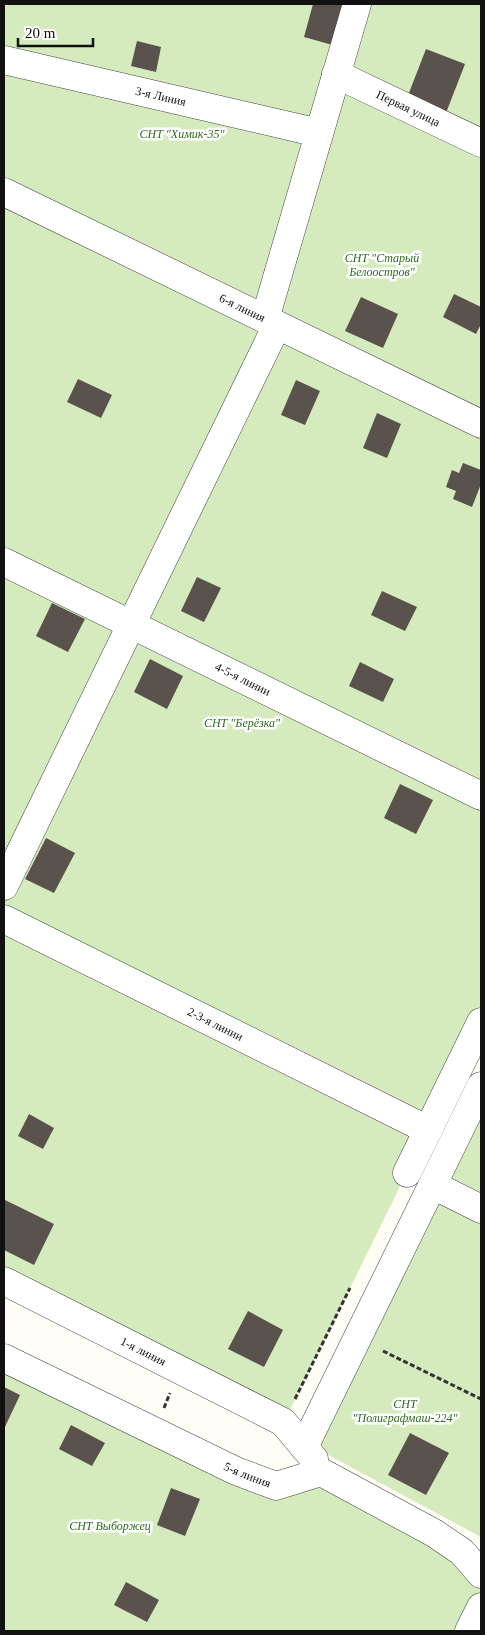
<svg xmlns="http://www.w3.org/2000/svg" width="485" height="1635" viewBox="0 0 485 1635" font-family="'Times New Roman',serif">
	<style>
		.green { fill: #d5ebbd }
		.building { fill: #5a524d }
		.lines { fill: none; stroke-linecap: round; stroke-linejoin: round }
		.minor-casing { stroke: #444; stroke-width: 29 }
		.path { stroke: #333; stroke-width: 3; stroke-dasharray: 5 2.5; stroke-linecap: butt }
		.minor { stroke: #fff; stroke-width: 28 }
		.labels { text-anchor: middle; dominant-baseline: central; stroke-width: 5; stroke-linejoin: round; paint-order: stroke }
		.street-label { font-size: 12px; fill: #111; stroke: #fff }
		.park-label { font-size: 12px; font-style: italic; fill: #2f6b1f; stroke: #fff }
	</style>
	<rect width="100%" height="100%" fill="#fffdf5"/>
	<g class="green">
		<path d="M4 4H481V1022L287 1416 4 1281Z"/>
		<path d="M481 1086V1537L306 1443Z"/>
		<path d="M4 1358 276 1486 311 1475 481 1574V1631H4Z"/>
	</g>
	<g class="building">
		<path d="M313 4 347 5 336 46 304 37Z"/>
		<path d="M137 41 161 47 156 72 131 66Z"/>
		<path d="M426 49 465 64 446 113 407 98Z"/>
		<path d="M454 294 481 307V324L476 334 443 317Z"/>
		<path d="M361 297 398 314 383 348 345 331Z"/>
		<path d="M78 379 112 395 101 418 67 402Z"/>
		<path d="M296 380 320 391 305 425 281 415Z"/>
		<path d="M377 413 401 424 387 458 363 448Z"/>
		<path d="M463 463 481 470V484L472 507 453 499 456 491 446 487 452 470 459 473Z"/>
		<path d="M197 577 221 588 204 622 181 611Z"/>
		<path d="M382 591 417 607 405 631 371 615Z"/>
		<path d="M52 603 85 619 68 652 36 636Z"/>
		<path d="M150 659 183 676 167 709 134 692Z"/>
		<path d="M360 662 394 679 383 702 349 686Z"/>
		<path d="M400 784 433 800 416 834 384 818Z"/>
		<path d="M46 838 75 853 54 893 25 879Z"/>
		<path d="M29 1114 54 1128 43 1149 18 1136Z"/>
		<path d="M5 1200 54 1224 34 1265 4 1250Z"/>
		<path d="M248 1311 283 1330 264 1367 228 1349Z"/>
		<path d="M4 1387 20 1395 4 1429Z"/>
		<path d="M71 1425 105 1443 92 1466 59 1449Z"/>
		<path d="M410 1433 449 1453 426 1495 388 1475Z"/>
		<path d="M171 1488 200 1499 185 1536 157 1525Z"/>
		<path d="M126 1582 159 1600 147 1622 114 1605Z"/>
	</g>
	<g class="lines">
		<g class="minor-casing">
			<g id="minor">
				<path id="s1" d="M4 60 319 133"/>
				<path id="s2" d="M336 74 481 143"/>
				<path id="s3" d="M4 192 481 424"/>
				<path d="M265 319 357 4"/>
				<path id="s4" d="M4 562 481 796"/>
				<path d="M4 886 277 325"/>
				<path id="s5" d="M4 919 428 1130"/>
				<path d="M407 1173 481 1022"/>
				<path d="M433 1185 481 1209"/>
				<path id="s6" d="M4 1281 283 1422 314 1459"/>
				<path id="s7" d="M4 1358 236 1471 276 1486 321 1472 434 1533 462 1552 481 1574"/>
				<path d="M304 1447 481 1086"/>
				<path d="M469 1631 481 1607"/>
			</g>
		</g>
		<g class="path">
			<path d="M383 1351 481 1399"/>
			<path d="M295 1399 350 1288"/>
			<path d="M164 1408 170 1393"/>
		</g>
		<use href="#minor" class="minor"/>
	</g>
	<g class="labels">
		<g class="street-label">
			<text stroke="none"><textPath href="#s1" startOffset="161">3-я Линия</textPath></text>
			<text stroke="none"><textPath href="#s2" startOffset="80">Первая улица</textPath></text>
			<text stroke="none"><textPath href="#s3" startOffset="265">6-я линия</textPath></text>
			<text stroke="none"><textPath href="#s4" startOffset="266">4-5-я линии</textPath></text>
			<text stroke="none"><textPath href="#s5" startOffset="236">2-3-я линии</textPath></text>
			<text stroke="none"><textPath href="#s6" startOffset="156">1-я линия</textPath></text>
			<text stroke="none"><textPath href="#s7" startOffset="270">5-я линия</textPath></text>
		</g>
		<g class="park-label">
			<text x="182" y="134">СНТ "Химик-35"</text>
			<text x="382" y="258">СНТ "Старый<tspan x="382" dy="14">Белоостров"</tspan></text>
			<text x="242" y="723">СНТ "Берёзка"</text>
			<text x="405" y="1404">СНТ<tspan x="405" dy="14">"Полиграфмаш-224"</tspan></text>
			<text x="110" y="1526">СНТ Выборжец</text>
		</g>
	</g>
	<rect width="485" height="1635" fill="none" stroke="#111111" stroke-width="10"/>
	<path d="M18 38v8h75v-8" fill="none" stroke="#111111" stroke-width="2.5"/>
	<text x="25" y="38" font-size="15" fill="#111111" stroke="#ffffff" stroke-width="4" paint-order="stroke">20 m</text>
</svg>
